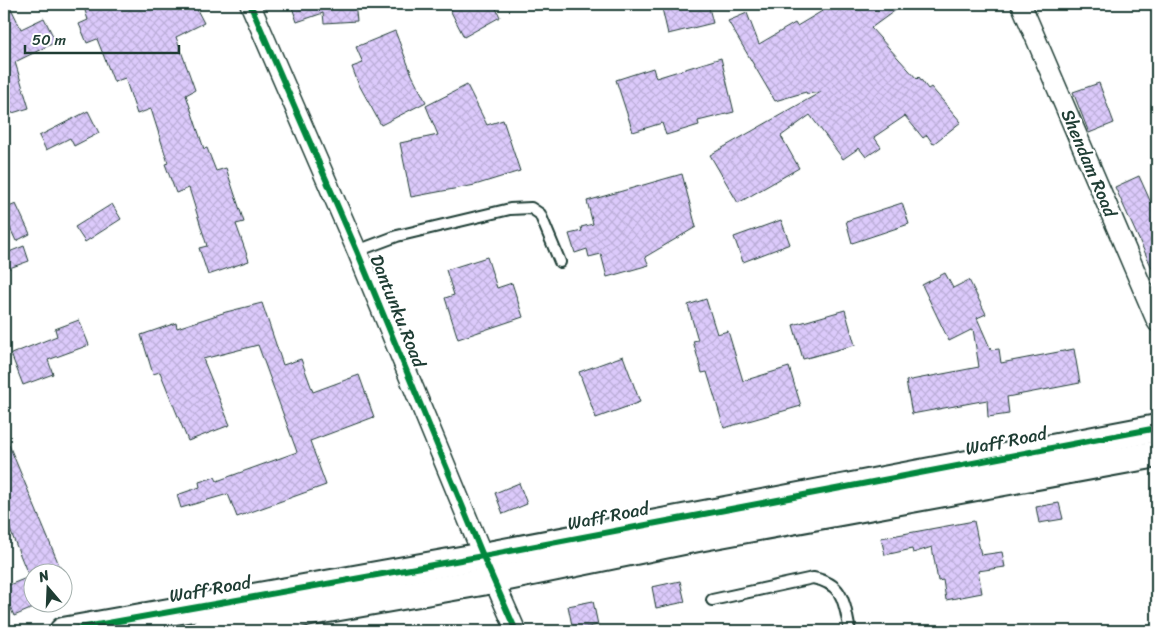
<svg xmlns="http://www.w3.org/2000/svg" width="1161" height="635" viewBox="0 0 1161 635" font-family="Sriracha,sans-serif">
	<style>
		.building { fill: url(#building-cross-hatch); stroke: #1f3d34 }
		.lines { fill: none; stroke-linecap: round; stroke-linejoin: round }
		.lane-casing { stroke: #1f3d34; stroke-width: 14 }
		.street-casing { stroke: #1f3d34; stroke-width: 22 }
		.secondary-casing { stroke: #1f3d34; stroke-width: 30 }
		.lane { stroke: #fff; stroke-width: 10 }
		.street { stroke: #fff; stroke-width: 19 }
		.secondary { stroke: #fff; stroke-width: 26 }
		.cycleway-casing { stroke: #fff; stroke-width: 9 }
		.cycleway { stroke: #00873e; stroke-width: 6 }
		.labels { text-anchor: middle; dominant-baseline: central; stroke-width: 4.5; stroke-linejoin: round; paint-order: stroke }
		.street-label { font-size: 18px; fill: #1f3d34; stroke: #fff }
	</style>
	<defs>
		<pattern id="building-cross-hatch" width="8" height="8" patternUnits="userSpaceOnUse" patternTransform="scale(1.25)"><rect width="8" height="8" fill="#dccafb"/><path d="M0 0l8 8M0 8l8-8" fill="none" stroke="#bcaed8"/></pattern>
	</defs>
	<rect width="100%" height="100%" fill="#fff"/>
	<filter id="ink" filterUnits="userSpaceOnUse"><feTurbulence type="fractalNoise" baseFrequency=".02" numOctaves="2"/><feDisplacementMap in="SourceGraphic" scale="10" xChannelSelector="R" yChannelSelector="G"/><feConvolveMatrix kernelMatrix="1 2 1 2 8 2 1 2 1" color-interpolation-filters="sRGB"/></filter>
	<g filter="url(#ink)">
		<g class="building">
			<path d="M4 4H9L21 29 44 18 56 42 15 62 29 108 9 114 4 96Z"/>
			<path d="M83 4H194L204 23 176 37 195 90 186 95 204 149 207 148 216 171 226 168 244 222 236 224 249 261 208 275 199 248 207 246 189 188 176 193 165 164 168 163 151 109 137 114 125 78 114 82 97 39 87 43 79 24 88 20Z"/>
			<path d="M291 4H355L357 21 324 23 323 13 297 22Z"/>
			<path d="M447 4H494L500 17 464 37Z"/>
			<path d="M661 4H708L713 23 668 34Z"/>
			<path d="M834 4H904L871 28 917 79 919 77 928 89 931 87 961 122 933 144 927 135 923 138 905 116 874 137 881 147 866 157 859 148 843 159 810 115 781 136 799 168 738 203 710 155 821 92 807 94 806 92 775 101 728 21 747 13 759 44 795 23 797 26Z"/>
			<path d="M395 31 412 75 426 102 381 125 358 83 352 67 363 63 356 47Z"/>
			<path d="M721 58 734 112 698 121 699 125 666 135 662 123 633 132 616 80 653 68 656 78Z"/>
			<path d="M1099 83 1114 123 1089 133 1073 92Z"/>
			<path d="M467 85 487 125 503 120 520 171 475 185 411 197 400 143 438 135 426 106Z"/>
			<path d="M88 111 99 133 74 146 70 138 46 150 39 136Z"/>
			<path d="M682 174 696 227 645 257 649 265 607 277 601 254 589 257 587 249 575 253 569 234 582 231 581 227 593 224 587 201Z"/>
			<path d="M1139 176 1157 216V279L1115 187Z"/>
			<path d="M902 203 909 224 852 243 846 221Z"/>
			<path d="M16 204 30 234 16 241 4 215V209Z"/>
			<path d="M112 204 121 219 85 242 75 227Z"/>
			<path d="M781 220 790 244 743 262 734 237Z"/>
			<path d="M24 246 29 261 4 270V254Z"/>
			<path d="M487 257 497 288 512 283 523 317 458 339 445 298 454 295 446 270Z"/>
			<path d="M945 273 953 288 969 280 986 314 977 318 991 350 999 349 1001 363 1074 349 1080 383 1007 397 1009 414 988 417 987 400 912 414 906 381 979 367 973 329 949 341 922 285Z"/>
			<path d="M706 299 717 334 728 331 743 381 789 367 801 406 724 428 707 372 702 373 693 341 698 340 688 305Z"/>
			<path d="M262 303 283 365 301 359 313 392 359 375 374 417 310 441 326 485 237 517 228 494 181 508 177 495 200 487 199 482 215 477 217 481 297 452 258 345 203 359 230 425 188 441 160 372 153 374 141 335 176 323 177 328 226 312Z"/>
			<path d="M845 310 855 345 803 359 793 325Z"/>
			<path d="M79 320 89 345 48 360 53 374 23 385 11 354 57 336 55 329Z"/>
			<path d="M623 356 640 402 596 418 579 372Z"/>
			<path d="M4 433 62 572H32V602H47L14 616 4 592V587L29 577 4 515Z"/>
			<path d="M519 483 527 504 503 514 495 493Z"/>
			<path d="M1059 503 1063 519 1039 523 1036 507Z"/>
			<path d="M974 521 981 555 1002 552 1005 567 978 571 982 593 946 600 943 580 938 581 932 547 913 553 912 549 885 555 881 538Z"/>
			<path d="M62 575 70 593 62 596Z"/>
			<path d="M680 581 685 602 656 608 652 587Z"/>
			<path d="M593 601 598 625 573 630 568 606Z"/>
		</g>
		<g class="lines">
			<g class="lane-casing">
				<g id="lane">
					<path d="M357 251 397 236 510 209 531 208 540 214 560 262"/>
					<path d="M712 600 813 578C845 584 844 604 850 631"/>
				</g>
			</g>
			<g class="street-casing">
				<g id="street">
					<path d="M250 4 357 251 483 556 516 631"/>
					<path d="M1021 4 1157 322"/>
				</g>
			</g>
			<g class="secondary-casing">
				<g id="secondary">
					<path d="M63 631 483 556 1157 428"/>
					<path d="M203 631 493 580 698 538 1157 454"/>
				</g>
			</g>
			<use href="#lane" class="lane"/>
			<use href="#street" class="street"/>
			<use href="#secondary" class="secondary"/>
			<g class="cycleway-casing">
				<g id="cycleway">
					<path d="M250 4 357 251 483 556 516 631"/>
					<path d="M63 631 483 556 1157 428"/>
				</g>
			</g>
			<use href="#cycleway" class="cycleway"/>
		</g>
	</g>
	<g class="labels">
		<g class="street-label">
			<text transform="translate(1089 163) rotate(67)">Shendam Road</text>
			<text transform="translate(398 311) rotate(68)">Dantunku Road</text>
			<text transform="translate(1006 441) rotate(-11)">Waff Road</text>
			<text transform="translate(608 516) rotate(-11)">Waff Road</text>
			<text transform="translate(210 589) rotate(-10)">Waff Road</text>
		</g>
	</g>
	<rect width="1161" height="635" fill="none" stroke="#fff" stroke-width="20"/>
	<rect x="10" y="10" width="1141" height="615" fill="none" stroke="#1f3d34" stroke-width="2" filter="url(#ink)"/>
	<g transform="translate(48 588) rotate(341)"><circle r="24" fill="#ffffff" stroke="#a5b1ae"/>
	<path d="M0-4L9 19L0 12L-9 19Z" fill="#1f3d34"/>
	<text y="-8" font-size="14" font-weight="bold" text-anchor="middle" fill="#1f3d34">N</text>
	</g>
	<path d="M25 45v8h154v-8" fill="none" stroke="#1f3d34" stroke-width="2.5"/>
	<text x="32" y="45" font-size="15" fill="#1f3d34" stroke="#ffffff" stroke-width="4" paint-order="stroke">50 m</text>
</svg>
